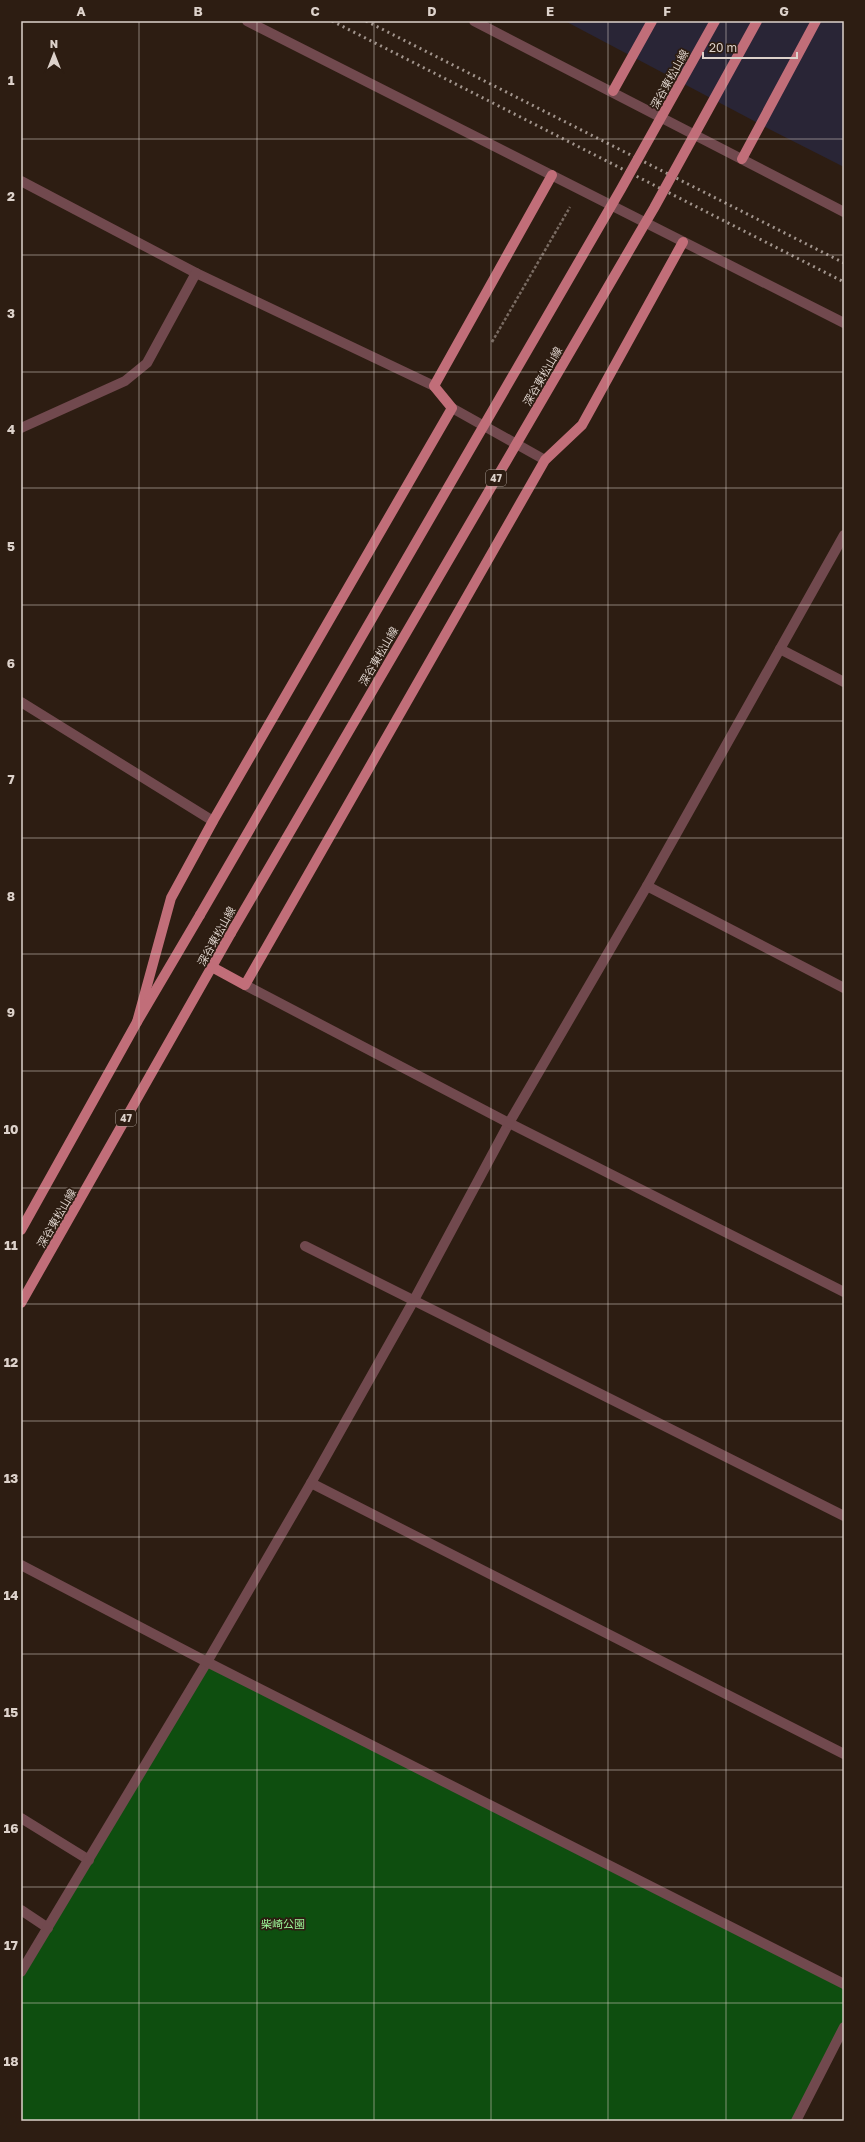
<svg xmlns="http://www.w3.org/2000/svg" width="865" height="2142" viewBox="0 0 865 2142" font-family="'Golos Text','Noto Sans JP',sans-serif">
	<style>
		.industrial { fill: #292536 }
		.park { fill: #0e4e0f }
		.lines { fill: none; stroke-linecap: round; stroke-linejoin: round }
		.path { stroke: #786a61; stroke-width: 2.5; stroke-dasharray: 3 2; stroke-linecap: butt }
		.service { stroke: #71494e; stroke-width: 10 }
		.minor { stroke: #71494e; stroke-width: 10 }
		.tertiary { stroke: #71494e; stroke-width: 10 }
		.primary { stroke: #c16e79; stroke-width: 10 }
		.rail { stroke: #a1948c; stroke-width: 3; stroke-dasharray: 2 4; stroke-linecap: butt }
		.primary-bridge { stroke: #c16e79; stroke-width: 10 }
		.grid { fill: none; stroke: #ddd2cb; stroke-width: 1; stroke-opacity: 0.55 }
		.labels { text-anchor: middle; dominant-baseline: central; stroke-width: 3.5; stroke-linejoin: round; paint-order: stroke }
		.shield { fill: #2d1d12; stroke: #a89c94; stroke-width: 1 }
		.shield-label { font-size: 10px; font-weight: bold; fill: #ddd2cb }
		.street-label { font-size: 11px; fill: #ddd2cb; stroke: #2d1d12 }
		.park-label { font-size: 11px; fill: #9cf698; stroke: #2d1d12 }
		.neatline { fill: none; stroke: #ddd2cb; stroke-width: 1.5 }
		.grid-label { font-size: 13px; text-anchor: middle; font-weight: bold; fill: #ddd2cb }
	</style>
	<rect width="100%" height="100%" fill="#2d1d12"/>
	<path class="industrial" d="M565 21H844V167L771 130Z"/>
	<path class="park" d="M207 1662 844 1984V2027L796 2121H21V1972Z"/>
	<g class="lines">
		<path class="path" d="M492 342 570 207"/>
		<g class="service">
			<path d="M21 1818 89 1860"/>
			<path d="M21 1910 48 1928"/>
		</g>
		<g class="minor">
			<path d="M21 181 196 273 434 386"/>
			<path d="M452 408 545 460"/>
			<path d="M21 428 125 381 147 363 196 273"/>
			<path d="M780 649 844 682"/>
			<path d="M21 702 213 821"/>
			<path d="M647 886 844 988"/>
			<path d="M305 1246 844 1516"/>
			<path d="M311 1483 844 1754"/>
			<path d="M21 1972 207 1662 311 1483 414 1300 509 1123 647 886 844 535"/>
		</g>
		<g class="tertiary">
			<path d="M247 21 844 323"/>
			<path d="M474 21 844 212"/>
			<path d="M245 985 509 1123 844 1292"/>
			<path d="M21 1565 207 1662 844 1984"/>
			<path d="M796 2121 844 2027"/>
		</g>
		<g class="primary">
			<path d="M613 91 652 21"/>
			<path d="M742 159 816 21"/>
			<path d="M212 967 245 985 545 460 582 425 683 242"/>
			<path d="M137 1022 171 898 213 821 452 408 434 386 552 175"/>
			<path d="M21 1230 137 1022 200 915"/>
			<path d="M21 1303 231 933"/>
		</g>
		<g class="rail">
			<path d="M332 21 844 282"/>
			<path d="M366 21 844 263"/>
		</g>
		<g class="primary-bridge">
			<path d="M200 915 621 189 715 21"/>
			<path d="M231 933 654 208 757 21"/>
		</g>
	</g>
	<path class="grid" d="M139 21V2121M257 21V2121M374 21V2121M491 21V2121M608 21V2121M726 21V2121M21 139H844M21 255H844M21 372H844M21 488H844M21 605H844M21 721H844M21 838H844M21 954H844M21 1071H844M21 1188H844M21 1304H844M21 1421H844M21 1537H844M21 1654H844M21 1770H844M21 1887H844M21 2003H844"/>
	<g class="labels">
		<g class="shield">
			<rect x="486" y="470" width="20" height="16" rx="3"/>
			<rect x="116" y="1110" width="20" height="16" rx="3"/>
		</g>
		<g class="shield-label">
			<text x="496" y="478">47</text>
			<text x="126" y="1118">47</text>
		</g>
		<g class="street-label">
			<text transform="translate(669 79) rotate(-61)">深谷東松山線</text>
			<text transform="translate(542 376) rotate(-60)">深谷東松山線</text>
			<text transform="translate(378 656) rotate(-60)">深谷東松山線</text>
			<text transform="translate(216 936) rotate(-61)">深谷東松山線</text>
			<text transform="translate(56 1218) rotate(-60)">深谷東松山線</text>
		</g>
		<g class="park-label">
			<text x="283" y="1923">柴崎公園</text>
		</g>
	</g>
	<rect width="865" height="2142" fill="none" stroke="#2d1d12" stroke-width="44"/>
	<g transform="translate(54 54)" stroke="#2d1d12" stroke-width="3" paint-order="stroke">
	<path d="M0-3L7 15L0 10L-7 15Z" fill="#ddd2cb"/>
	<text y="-6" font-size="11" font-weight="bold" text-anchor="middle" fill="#ddd2cb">N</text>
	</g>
	<path d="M703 52v6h94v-6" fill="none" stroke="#ddd2cb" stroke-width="2"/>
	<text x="709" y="52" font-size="12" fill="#ddd2cb" stroke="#2d1d12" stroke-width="3" paint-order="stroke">20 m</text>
	<rect x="22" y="22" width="821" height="2098" class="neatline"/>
	<g class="grid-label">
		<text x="81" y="16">A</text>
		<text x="198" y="16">B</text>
		<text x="315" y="16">C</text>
		<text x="432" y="16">D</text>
		<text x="550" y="16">E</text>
		<text x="667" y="16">F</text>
		<text x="784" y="16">G</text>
		<text x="11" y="85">1</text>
		<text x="11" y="201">2</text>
		<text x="11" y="318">3</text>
		<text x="11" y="434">4</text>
		<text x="11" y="551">5</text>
		<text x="11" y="668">6</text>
		<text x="11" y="784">7</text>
		<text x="11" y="901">8</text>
		<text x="11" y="1017">9</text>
		<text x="11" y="1134">10</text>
		<text x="11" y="1250">11</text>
		<text x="11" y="1367">12</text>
		<text x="11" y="1483">13</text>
		<text x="11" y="1600">14</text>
		<text x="11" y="1717">15</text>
		<text x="11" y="1833">16</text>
		<text x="11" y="1950">17</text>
		<text x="11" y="2066">18</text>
	</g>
</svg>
